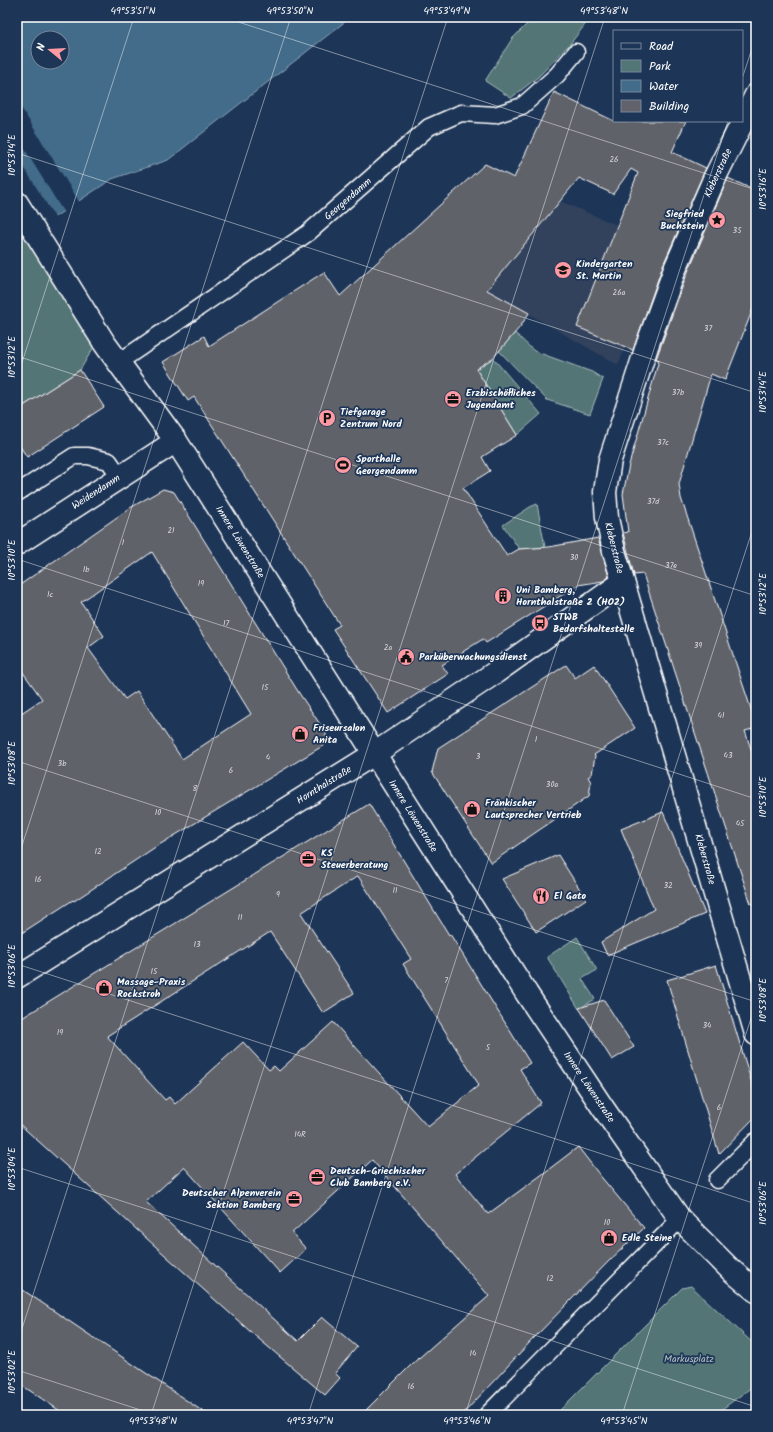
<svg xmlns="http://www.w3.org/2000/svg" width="773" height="1432" viewBox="0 0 773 1432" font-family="Kalam,sans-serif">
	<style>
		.built { fill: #31425d }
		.green { fill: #527576; stroke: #a8baba }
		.water { fill: #436c8a; stroke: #8ea7b9; fill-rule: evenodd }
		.pier { fill: #1d3557 }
		.building { fill: #61626b; stroke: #fff; fill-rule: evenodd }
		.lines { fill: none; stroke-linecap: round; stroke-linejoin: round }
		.lane-casing { stroke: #fff; stroke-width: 19 }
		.street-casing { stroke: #fff; stroke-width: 25 }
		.secondary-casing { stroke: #fff; stroke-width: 25 }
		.lane { stroke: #1d3557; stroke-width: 16 }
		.street { stroke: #1d3557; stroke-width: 22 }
		.secondary { stroke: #1d3557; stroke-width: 22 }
		.ticks { fill: none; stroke: #fff; stroke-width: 1; stroke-opacity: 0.45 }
		.labels { text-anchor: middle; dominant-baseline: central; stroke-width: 3.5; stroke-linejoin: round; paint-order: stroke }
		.number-label { font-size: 8px; fill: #d8d8da }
		.street-label { font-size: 10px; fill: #fff; stroke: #1d3557 }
		.poi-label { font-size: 10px; font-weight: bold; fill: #fff; stroke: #1d3557; text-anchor: start }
		.park-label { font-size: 10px; fill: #b1c1c1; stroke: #1d3557 }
		.neatline { fill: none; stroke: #fff; stroke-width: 1.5 }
		.ticks-label { font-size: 10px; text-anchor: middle; fill: #fff }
	</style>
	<rect width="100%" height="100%" fill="#1d3557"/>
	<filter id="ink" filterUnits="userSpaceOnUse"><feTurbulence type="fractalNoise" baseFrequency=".025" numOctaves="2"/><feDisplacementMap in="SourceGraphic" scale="8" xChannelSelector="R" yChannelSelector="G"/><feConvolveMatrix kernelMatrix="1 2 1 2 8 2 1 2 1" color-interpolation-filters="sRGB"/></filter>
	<g filter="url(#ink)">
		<path class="built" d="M485 164 560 201 666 246 618 365 487 290Z"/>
		<g class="green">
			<path d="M534 17H591L570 44 538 77 511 98 485 81 512 39Z"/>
			<path d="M39 228 106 327 80 370 17 410V242Z"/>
			<path d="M515 333 534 351 592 372 603 379 590 414 547 400 499 351Z"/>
			<path d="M493 358 541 414 517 435 476 369Z"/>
			<path d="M537 504 545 547 519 549 503 525 530 507Z"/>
			<path d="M577 937 597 970 582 979 595 999 579 1009 547 957Z"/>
			<path d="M691 1286 756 1346V1384L714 1415H555L682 1288Z"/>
		</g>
		<path class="water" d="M17 17H351L168 160 112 179 17 242ZM38 38H62V62H38Z"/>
		<g class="pier">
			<path d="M17 101 80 203 64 213 17 137Z"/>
			<path d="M17 156 56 219 17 244Z"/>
		</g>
		<g class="building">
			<path d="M554 92 614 121H686L672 152 706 168 663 265 633 350 577 327 638 173 631 169 613 194 579 178 487 290 529 313 520 327 493 358 476 369 517 435 482 457 490 471 463 488 507 556 519 549 549 547 598 538 609 577 603 581 578 585 486 643 483 639 442 665 448 674 388 713 333 629 340 625 194 397 188 401 163 362 204 336 209 346 324 272 340 296 485 164 514 178Z"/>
			<path d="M728 178 756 191V301L725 380 711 374 679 484 681 498 756 724V728L745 731 756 764V903L751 904 643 574 634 575 623 533 628 532 623 494 629 465 659 360 656 359 687 274Z"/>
			<path d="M80 370 104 407 27 457 17 442V410Z"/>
			<path d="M163 489 174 492 299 693 326 733V744L154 848 74 901 73 900 17 936V716L42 699 17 664V587L130 508ZM152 552 251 714 182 759 137 691 125 699 88 648 104 636 81 602Z"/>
			<path d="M566 665 575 678 594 665 635 728 594 755 595 756 592 774 588 777 591 782 589 796 491 863 432 772 438 748Z"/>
			<path d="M369 804 449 935 450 934 530 1063 520 1069 541 1103 455 1174 488 1214 540 1176 578 1147 602 1178 644 1228 609 1261 532 1340 462 1415H361L411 1365 489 1296 372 1160 292 1233 306 1249 280 1273 184 1167 146 1202 298 1341 322 1317 357 1347 335 1373 340 1378 325 1395 253 1334 17 1122V1021ZM358 876 411 959 403 964 479 1085 428 1127 333 1022 279 1071 274 1066 269 1070 243 1042 175 1104 169 1097 165 1100 107 1036 270 932 323 1013 354 993 301 913Z"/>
			<path d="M663 812 705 914 607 955 601 942 654 909 621 829Z"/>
			<path d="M558 855 586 899 536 932 502 879Z"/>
			<path d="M716 965 756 1097V1116L719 1154 667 980Z"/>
			<path d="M604 1000 634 1047 612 1060 579 1008Z"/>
			<path d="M17 1286 208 1415H66L17 1382Z"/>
		</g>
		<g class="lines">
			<g class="lane-casing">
				<g id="lane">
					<path d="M119 362 308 233 429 127 461 113 495 115 522 106 557 75 576 52"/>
					<path d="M17 493 74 456H88L109 461 120 477"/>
					<path d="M717 1180 756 1141"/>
					<path d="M487 1415 680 1219"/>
				</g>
			</g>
			<g class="street-casing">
				<g id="street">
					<path d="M756 95 715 177 675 269 647 346 610 460 605 492 607 518 614 551 756 1034"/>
					<path d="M17 544 176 441"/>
					<path d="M17 977 374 754 496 672 623 582"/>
				</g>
			</g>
			<g class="secondary-casing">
				<path id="secondary" d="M17 203 105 344 176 441 527 994 603 1108 680 1219 731 1270 756 1291"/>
			</g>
			<use href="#lane" class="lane"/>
			<use href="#street" class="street"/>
			<use href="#secondary" class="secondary"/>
		</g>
	</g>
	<path class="ticks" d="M223 17 756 190M742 79 756 36M17 153 756 393M17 356 756 596M17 378 134 17M17 559 756 799M17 761 756 1002M17 861 291 17M17 964 756 1204M17 1167 756 1407M17 1344 448 17M17 1370 156 1415M151 1415 605 17M308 1415 728 121M465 1415 756 519M622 1415 756 1003"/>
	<defs>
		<g id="sight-disc" transform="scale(0.9)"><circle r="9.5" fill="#ff9aa2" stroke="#1d3557"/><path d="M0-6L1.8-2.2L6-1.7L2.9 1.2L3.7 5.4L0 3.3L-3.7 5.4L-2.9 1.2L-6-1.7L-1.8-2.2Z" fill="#111"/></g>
		<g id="school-disc" transform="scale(0.9)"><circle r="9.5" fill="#ff9aa2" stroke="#1d3557"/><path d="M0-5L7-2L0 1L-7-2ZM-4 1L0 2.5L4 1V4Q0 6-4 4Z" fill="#111"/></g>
		<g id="office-disc" transform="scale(0.9)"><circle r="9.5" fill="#ff9aa2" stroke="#1d3557"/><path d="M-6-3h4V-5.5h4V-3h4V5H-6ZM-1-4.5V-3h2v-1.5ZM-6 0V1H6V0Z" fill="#111"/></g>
		<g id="parking-disc" transform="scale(0.9)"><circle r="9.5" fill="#ff9aa2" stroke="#1d3557"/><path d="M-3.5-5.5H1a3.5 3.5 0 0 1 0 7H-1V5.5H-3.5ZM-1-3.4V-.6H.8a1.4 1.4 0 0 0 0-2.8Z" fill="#111"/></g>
		<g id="stadium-disc" transform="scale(0.9)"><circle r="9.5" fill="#ff9aa2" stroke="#1d3557"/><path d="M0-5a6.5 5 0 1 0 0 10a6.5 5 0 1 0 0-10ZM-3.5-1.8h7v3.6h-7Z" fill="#111"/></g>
		<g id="building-disc" transform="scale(0.9)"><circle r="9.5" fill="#ff9aa2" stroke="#1d3557"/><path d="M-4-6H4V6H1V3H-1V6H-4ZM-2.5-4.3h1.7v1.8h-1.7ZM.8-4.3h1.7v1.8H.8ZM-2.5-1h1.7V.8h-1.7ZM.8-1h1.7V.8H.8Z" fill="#111"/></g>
		<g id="bus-disc" transform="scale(0.9)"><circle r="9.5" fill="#ff9aa2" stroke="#1d3557"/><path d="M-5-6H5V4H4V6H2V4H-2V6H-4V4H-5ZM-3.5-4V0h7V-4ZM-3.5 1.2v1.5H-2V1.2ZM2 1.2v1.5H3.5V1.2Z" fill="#111"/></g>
		<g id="civic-disc" transform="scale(0.9)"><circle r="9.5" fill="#ff9aa2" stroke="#1d3557"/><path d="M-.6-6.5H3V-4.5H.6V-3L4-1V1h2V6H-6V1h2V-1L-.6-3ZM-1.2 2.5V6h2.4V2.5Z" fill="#111"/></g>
		<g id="shop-disc" transform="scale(0.9)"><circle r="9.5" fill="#ff9aa2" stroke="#1d3557"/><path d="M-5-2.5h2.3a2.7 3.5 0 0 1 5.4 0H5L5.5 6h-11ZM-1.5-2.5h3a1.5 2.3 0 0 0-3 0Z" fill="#111"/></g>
		<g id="restaurant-disc" transform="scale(0.9)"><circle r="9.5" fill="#ff9aa2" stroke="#1d3557"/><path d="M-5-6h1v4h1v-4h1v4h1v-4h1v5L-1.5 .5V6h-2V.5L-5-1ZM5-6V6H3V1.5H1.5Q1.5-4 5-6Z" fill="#111"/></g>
	</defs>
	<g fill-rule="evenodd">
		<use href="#sight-disc" x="717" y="220"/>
		<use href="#school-disc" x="563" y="270"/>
		<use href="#office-disc" x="453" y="399"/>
		<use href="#parking-disc" x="327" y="418"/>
		<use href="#stadium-disc" x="343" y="465"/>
		<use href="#building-disc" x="503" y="596"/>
		<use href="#bus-disc" x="540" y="623"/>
		<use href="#civic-disc" x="406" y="657"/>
		<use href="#shop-disc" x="300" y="734"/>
		<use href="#shop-disc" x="472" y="809"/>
		<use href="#office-disc" x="308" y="859"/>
		<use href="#restaurant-disc" x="541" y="896"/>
		<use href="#shop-disc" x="104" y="988"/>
		<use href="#office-disc" x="317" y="1177"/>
		<use href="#office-disc" x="294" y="1199"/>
		<use href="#shop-disc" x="609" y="1238"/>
	</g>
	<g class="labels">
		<g class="number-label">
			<text x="614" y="159">26</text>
			<text x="737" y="230">35</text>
			<text x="619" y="292">26a</text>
			<text x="708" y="328">37</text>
			<text x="678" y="392">37b</text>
			<text x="663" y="442">37c</text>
			<text x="653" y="501">37d</text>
			<text x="171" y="530">21</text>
			<text x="123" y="542">1</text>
			<text x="574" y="557">30</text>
			<text x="671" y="565">37e</text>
			<text x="86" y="569">1b</text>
			<text x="201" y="583">19</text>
			<text x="50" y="594">1c</text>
			<text x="226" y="623">17</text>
			<text x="698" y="645">39</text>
			<text x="388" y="647">2a</text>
			<text x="265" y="687">15</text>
			<text x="721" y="715">41</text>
			<text x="536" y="739">1</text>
			<text x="728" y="755">43</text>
			<text x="478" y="756">3</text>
			<text x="268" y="757">4</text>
			<text x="62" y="763">3b</text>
			<text x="231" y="770">6</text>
			<text x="552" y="784">30a</text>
			<text x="195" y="788">8</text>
			<text x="158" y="812">10</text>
			<text x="740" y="823">45</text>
			<text x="98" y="851">12</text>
			<text x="38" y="879">16</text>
			<text x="668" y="885">32</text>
			<text x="395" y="890">11</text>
			<text x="278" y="894">9</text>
			<text x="240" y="917">11</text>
			<text x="197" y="944">13</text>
			<text x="154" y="971">15</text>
			<text x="446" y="980">7</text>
			<text x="707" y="1025">34</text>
			<text x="60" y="1032">19</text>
			<text x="488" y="1047">5</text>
			<text x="719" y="1107">6</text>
			<text x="300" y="1134">14R</text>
			<text x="607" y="1222">10</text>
			<text x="550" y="1278">12</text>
			<text x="473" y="1353">14</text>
			<text x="411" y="1386">16</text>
		</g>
		<g class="street-label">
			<text transform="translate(718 173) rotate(-65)">Kleberstraße</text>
			<text transform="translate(348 199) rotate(-41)">Georgendamm</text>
			<text transform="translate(96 492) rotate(-33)">Weidendamm</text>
			<text transform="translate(240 542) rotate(58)">Innere Löwenstraße</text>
			<text transform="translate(614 548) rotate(76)">Kleberstraße</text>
			<text transform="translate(324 785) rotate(-32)">Hornthalstraße</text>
			<text transform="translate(413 816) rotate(58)">Innere Löwenstraße</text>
			<text transform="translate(705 859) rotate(74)">Kleberstraße</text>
			<text transform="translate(589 1087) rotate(56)">Innere Löwenstraße</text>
		</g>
		<g class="poi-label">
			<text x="704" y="214" text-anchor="end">Siegfried<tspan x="704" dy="12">Buchstein</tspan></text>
			<text x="576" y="264">Kindergarten<tspan x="576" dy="12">St. Martin</tspan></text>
			<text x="466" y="393">Erzbischöfliches<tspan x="466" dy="12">Jugendamt</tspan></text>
			<text x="340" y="412">Tiefgarage<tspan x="340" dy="12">Zentrum Nord</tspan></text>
			<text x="356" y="459">Sporthalle<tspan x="356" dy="12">Georgendamm</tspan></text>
			<text x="516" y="590">Uni Bamberg,<tspan x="516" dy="12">Hornthalstraße 2 (HO2)</tspan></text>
			<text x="553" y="617">STWB<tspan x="553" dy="12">Bedarfshaltestelle</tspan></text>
			<text x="419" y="657">Parküberwachungsdienst</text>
			<text x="313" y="728">Friseursalon<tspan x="313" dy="12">Anita</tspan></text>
			<text x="485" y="803">Fränkischer<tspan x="485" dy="12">Lautsprecher Vertrieb</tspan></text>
			<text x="321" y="853">KS<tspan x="321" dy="12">Steuerberatung</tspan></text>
			<text x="554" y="896">El Gato</text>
			<text x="117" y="982">Massage-Praxis<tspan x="117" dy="12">Rockstroh</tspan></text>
			<text x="330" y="1171">Deutsch-Griechischer<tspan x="330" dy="12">Club Bamberg e.V.</tspan></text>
			<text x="281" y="1193" text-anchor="end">Deutscher Alpenverein<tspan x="281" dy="12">Sektion Bamberg</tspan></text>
			<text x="622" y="1238">Edle Steine</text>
		</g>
		<g class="park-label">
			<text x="689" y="1359">Markusplatz</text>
		</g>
	</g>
	<rect width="773" height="1432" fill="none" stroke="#1d3557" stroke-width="44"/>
	<rect x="613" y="30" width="130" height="92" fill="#1d3557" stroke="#77869a"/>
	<rect x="621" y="43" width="20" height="6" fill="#1d3557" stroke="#77869a"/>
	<text x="649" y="50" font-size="12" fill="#ffffff">Road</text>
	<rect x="621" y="60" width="20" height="12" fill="#527576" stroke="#77869a"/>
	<text x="649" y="70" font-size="12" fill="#ffffff">Park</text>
	<rect x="621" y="80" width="20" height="12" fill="#436c8a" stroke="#77869a"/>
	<text x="649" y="90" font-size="12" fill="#ffffff">Water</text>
	<rect x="621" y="100" width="20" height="12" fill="#61626b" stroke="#77869a"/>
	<text x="649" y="110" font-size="12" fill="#ffffff">Building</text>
	<g transform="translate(50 50) rotate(288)"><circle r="19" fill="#1d3557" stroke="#77869a"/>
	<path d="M0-3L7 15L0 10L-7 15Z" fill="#ff9aa2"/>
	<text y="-6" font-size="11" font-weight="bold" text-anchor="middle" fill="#ffffff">N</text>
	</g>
	<rect x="22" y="22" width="729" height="1388" class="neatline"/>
	<g class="ticks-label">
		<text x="133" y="14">49°53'51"N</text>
		<text x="290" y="14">49°53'50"N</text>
		<text x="447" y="14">49°53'49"N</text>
		<text x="604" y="14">49°53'48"N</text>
		<text transform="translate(11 155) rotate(-90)" y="4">10°53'14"E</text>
		<text transform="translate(762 189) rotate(-90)" y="4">10°53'16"E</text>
		<text transform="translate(11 357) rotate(-90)" y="4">10°53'12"E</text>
		<text transform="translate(762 392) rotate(-90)" y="4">10°53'14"E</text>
		<text transform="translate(11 560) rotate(-90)" y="4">10°53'10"E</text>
		<text transform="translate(762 594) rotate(-90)" y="4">10°53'12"E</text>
		<text transform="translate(11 763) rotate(-90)" y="4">10°53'08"E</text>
		<text transform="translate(762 797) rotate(-90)" y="4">10°53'10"E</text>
		<text transform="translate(11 966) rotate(-90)" y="4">10°53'06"E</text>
		<text transform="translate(762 1000) rotate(-90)" y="4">10°53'08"E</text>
		<text transform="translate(11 1169) rotate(-90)" y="4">10°53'04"E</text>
		<text transform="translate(762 1203) rotate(-90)" y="4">10°53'06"E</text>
		<text transform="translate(11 1372) rotate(-90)" y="4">10°53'02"E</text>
		<text x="153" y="1424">49°53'48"N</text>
		<text x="310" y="1424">49°53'47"N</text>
		<text x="467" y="1424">49°53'46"N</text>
		<text x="624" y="1424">49°53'45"N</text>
	</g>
</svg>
